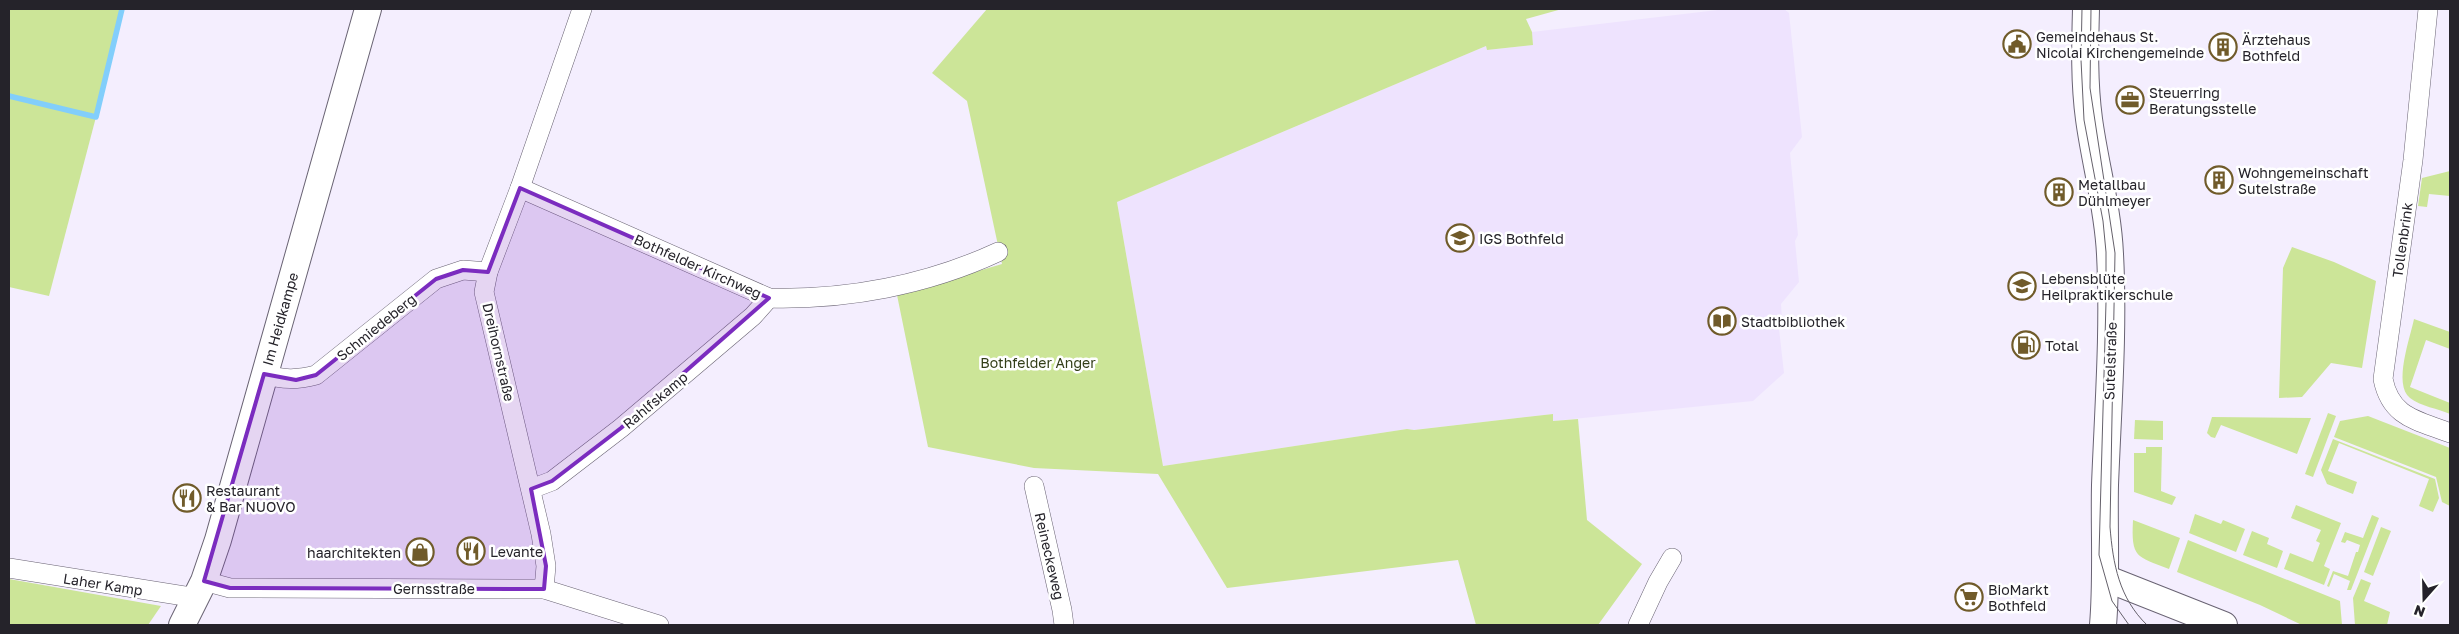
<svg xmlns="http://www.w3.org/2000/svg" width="2459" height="634" viewBox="0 0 2459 634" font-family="'Golos Text',sans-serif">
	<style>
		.built { fill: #eee3fe }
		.green { fill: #cce598 }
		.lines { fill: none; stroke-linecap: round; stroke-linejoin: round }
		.stream { stroke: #82cefb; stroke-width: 5.5 }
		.street-casing { stroke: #696373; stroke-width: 20 }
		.secondary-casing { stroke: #696373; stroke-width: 28 }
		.street { stroke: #fff; stroke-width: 19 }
		.secondary { stroke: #fff; stroke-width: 26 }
		.tram { stroke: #65616b; stroke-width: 1 }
		.marked { fill: #7b2cbf; fill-opacity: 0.2; stroke: #7b2cbf; stroke-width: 4; stroke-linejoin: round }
		.labels { text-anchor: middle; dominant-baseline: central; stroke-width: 5; stroke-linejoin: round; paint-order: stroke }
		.poi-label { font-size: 14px; fill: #25232a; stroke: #fff; text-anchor: start }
		.street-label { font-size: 14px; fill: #25232a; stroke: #fff }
		.park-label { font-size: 14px; fill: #333e18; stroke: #fff }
	</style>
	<rect width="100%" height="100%" fill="#f4eefe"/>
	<path class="built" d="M1726 9H1784L1789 13 1802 137 1790 153 1798 235 1795 241 1799 282 1781 304 1782 320H1778L1784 373 1753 401 1553 421V414L1413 430 1407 429 1163 466 1117 202 1486 46 1487 50 1533 45 1532 32Z"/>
	<g class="green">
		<path d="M9 9H122L96 117 49 296 9 287Z"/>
		<path d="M987 9H1562L1526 19 1532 32 1533 45 1487 50 1486 46 1117 202 1163 466 1407 429 1414 430 1553 414V421L1578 419 1587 520 1642 564 1598 625H1476L1458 560 1227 588 1158 474 1034 468 928 447 897 295 1002 264 967 101 932 73Z"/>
		<path d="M2450 171V196L2429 194 2427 207 2418 206 2422 178Z"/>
		<path d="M2292 247 2334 262 2376 281 2362 368 2331 363 2302 397 2279 398 2283 268Z"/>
		<path d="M2414 319 2450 332V349L2426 340 2410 387 2450 403V414C2439 409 2420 406 2410 398 2393 384 2410 339 2414 319Z"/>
		<path d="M2328 413 2336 416 2313 477 2305 474Z"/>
		<path d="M2368 416 2450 448V506L2442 502 2436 477 2334 437 2340 421Z"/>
		<path d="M2212 417 2311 418 2297 454 2221 425 2215 438 2211 437 2207 433Z"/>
		<path d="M2135 420 2163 421V440L2134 439Z"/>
		<path d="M2333 439 2435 479 2439 498 2433 512 2419 506 2429 479 2339 443 2328 471 2357 482 2353 494 2327 484 2321 470Z"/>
		<path d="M2146 447H2162L2161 491 2176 497 2172 505 2134 492V453H2146Z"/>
		<path d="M2296 505 2341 523 2324 566 2330 569 2324 585 2284 569 2290 553 2313 562 2320 543 2316 541 2321 530 2291 518Z"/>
		<path d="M2195 514 2221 524 2223 520 2245 529 2236 552 2189 533Z"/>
		<path d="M2372 515 2379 518 2351 590H2347L2350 581 2334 574 2329 587 2327 586 2333 571 2348 576 2356 552H2358L2360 545 2347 540 2345 543 2341 542 2345 532 2363 538Z"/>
		<path d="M2133 520 2180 538 2169 569C2136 556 2131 558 2133 520Z"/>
		<path d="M2381 527 2391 531 2373 576 2364 572Z"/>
		<path d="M2252 531 2269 538 2267 544 2283 551 2277 568 2243 555Z"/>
		<path d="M2188 540 2340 601 2342 625H2302L2260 605 2177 572Z"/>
		<path d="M9 579 161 606 148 625H9Z"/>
		<path d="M2361 579 2371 583 2364 601 2390 612 2387 625H2355L2353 598Z"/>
	</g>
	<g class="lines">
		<path class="stream" d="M9 96 96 117 122 9"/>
		<g class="street-casing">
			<g id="street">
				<path d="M2428 9 2413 160 2383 379C2391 418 2417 420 2450 433"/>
				<path d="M520 188 769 298C847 300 927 285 998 252"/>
				<path d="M264 374C283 380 297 380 316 375L436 279 463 270 488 272"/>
				<path d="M1034 486 1062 610 1064 625"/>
				<path d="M531 489 552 481 621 428 753 316 769 298"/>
				<path d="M9 568 197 598"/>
				<path d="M204 581 230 588 544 589 659 625"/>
				<path d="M544 589 546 566 541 534 484 292 488 272 520 188 582 9"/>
				<path d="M1638 625 1658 582 1672 558"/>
			</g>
		</g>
		<g class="secondary-casing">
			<g id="secondary">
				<path d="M2086 9C2085 46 2084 82 2089 119 2095 164 2108 208 2110 254 2114 330 2108 408 2105 485 2104 532 2107 579 2103 625"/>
				<path d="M2105 578 2224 625"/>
				<path d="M182 625 204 581 218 540 368 9"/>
			</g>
		</g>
		<use href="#street" class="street"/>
		<use href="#secondary" class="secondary"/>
		<g class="tram">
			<path d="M2082 9 2081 60 2084 120 2103 221 2106 252V302L2099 555 2112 601 2129 625"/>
			<path d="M2091 9 2090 88 2115 253 2110 527C2113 564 2119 598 2147 625"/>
		</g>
	</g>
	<path class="marked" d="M520 188 769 298 621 428 552 481 531 489 546 566 544 589 230 588 204 581 264 374 296 380 316 375 436 279 463 270 488 272Z"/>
	<defs>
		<g id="civic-ring" transform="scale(1.4375)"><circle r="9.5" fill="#fff" stroke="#705b2a" stroke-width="1.5"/><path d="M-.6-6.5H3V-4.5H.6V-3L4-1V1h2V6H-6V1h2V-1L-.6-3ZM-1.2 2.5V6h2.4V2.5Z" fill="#705b2a"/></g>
		<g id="building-ring" transform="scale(1.4375)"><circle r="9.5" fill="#fff" stroke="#705b2a" stroke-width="1.5"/><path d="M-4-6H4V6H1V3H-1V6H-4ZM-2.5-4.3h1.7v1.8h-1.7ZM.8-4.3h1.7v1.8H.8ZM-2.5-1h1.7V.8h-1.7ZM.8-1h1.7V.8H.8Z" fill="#705b2a"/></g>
		<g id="office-ring" transform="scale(1.4375)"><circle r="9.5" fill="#fff" stroke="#705b2a" stroke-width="1.5"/><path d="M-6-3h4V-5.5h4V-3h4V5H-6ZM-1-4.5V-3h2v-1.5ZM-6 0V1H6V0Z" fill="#705b2a"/></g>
		<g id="school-ring" transform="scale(1.4375)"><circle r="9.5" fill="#fff" stroke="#705b2a" stroke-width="1.5"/><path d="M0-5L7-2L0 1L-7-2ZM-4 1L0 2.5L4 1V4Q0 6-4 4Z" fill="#705b2a"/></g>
		<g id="university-ring" transform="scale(1.4375)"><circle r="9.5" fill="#fff" stroke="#705b2a" stroke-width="1.5"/><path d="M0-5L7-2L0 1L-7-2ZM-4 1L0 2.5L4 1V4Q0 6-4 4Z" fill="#705b2a"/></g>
		<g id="library-ring" transform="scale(1.4375)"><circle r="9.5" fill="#fff" stroke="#705b2a" stroke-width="1.5"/><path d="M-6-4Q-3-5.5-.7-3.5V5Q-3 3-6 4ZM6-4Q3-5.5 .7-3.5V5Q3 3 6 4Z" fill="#705b2a"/></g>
		<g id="fuel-ring" transform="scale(1.4375)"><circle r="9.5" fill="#fff" stroke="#705b2a" stroke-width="1.5"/><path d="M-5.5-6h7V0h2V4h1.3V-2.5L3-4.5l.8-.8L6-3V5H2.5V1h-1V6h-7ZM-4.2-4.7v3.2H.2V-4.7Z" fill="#705b2a"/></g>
		<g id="restaurant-ring" transform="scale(1.4375)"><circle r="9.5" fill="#fff" stroke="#705b2a" stroke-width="1.5"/><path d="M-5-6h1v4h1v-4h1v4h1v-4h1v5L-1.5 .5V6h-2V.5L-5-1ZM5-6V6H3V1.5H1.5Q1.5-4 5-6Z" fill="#705b2a"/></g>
		<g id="shop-ring" transform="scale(1.4375)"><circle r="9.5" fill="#fff" stroke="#705b2a" stroke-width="1.5"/><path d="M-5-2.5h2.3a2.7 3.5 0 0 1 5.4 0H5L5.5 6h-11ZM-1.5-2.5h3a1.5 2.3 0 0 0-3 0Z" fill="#705b2a"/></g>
		<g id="supermarket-ring" transform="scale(1.4375)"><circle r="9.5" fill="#fff" stroke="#705b2a" stroke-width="1.5"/><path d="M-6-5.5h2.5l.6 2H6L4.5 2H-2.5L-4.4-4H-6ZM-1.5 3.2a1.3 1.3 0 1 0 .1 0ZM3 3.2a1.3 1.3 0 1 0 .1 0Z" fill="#705b2a"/></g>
	</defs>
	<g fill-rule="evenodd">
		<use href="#civic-ring" x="2017" y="44"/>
		<use href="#building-ring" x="2223" y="47"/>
		<use href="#office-ring" x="2130" y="100"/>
		<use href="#building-ring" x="2219" y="180"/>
		<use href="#building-ring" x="2059" y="192"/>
		<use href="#school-ring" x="1460" y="238"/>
		<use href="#university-ring" x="2022" y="286"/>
		<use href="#library-ring" x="1722" y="321"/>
		<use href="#fuel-ring" x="2026" y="345"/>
		<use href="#restaurant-ring" x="187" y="498"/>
		<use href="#restaurant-ring" x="471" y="551"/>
		<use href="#shop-ring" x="420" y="552"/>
		<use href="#supermarket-ring" x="1969" y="597"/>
	</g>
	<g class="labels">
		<g class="poi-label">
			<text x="2036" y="36">Gemeindehaus St.<tspan x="2036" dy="16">Nicolai Kirchengemeinde</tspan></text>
			<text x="2242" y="39">Ärztehaus<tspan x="2242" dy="16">Bothfeld</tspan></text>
			<text x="2149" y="92">Steuerring<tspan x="2149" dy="16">Beratungsstelle</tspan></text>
			<text x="2238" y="172">Wohngemeinschaft<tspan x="2238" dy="16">Sutelstraße</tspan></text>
			<text x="2078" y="184">Metallbau<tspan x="2078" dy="16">Dühlmeyer</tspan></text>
			<text x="1479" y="238">IGS Bothfeld</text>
			<text x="2041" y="278">Lebensblüte<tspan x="2041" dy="16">Heilpraktikerschule</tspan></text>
			<text x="1741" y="321">Stadtbibliothek</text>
			<text x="2045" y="345">Total</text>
			<text x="206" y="490">Restaurant<tspan x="206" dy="16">&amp; Bar NUOVO</tspan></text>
			<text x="490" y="551">Levante</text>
			<text x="401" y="552" text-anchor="end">haarchitekten</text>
			<text x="1988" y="589">BioMarkt<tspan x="1988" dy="16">Bothfeld</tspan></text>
		</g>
		<g class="street-label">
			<text transform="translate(2402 240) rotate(-82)">Tollenbrink</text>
			<text transform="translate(698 266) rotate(24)">Bothfelder Kirchweg</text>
			<text transform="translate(280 319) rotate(-74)">Im Heidkampe</text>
			<text transform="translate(376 327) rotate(-39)">Schmiedeberg</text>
			<text transform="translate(499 352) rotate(77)">Dreihornstraße</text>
			<text transform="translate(2110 361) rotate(-88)">Sutelstraße</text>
			<text transform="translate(655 400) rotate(-40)">Rahlfskamp</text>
			<text transform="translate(1050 556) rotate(77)">Reineckeweg</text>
			<text transform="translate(103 584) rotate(9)">Laher Kamp</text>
			<text x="434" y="588">Gernsstraße</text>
		</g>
		<g class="park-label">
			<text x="1038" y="362">Bothfelder Anger</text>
		</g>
	</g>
	<rect width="2459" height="634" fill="none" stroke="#25232a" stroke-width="20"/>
	<g transform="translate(2424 599) rotate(200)" stroke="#ffffff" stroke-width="4" paint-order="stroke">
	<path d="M0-4L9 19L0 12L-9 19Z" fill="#25232a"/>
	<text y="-8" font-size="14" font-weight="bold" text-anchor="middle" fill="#25232a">N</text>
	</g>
</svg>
